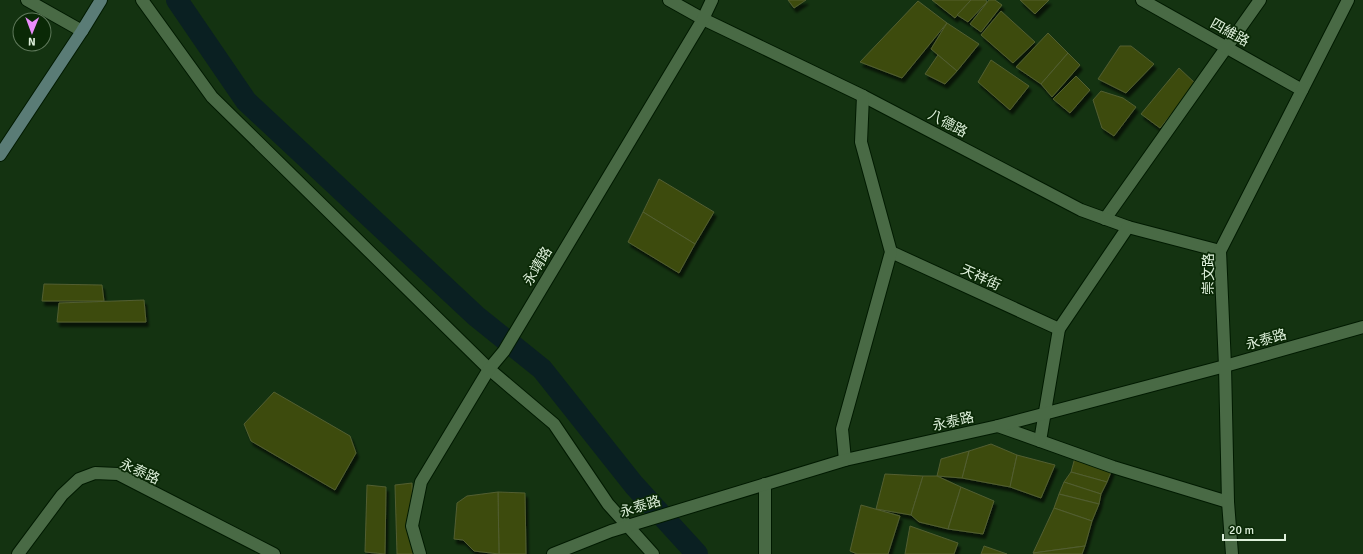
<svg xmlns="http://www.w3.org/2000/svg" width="1363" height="554" viewBox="0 0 1363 554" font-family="Signika,'Noto Sans TC',sans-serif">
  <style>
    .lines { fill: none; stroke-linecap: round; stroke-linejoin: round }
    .canal { stroke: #0a2022; stroke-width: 22 }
    .building { fill: #3e4c0e; stroke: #525e31; filter: url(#shadow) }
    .lane-casing { stroke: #001a00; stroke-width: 14 }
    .street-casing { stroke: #001a00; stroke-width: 14 }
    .secondary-casing { stroke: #001a00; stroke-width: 14 }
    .lane { stroke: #496a45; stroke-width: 12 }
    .street { stroke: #496a45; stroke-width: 12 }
    .secondary { stroke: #5a7c76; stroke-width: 12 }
    .labels { text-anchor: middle; stroke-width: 3.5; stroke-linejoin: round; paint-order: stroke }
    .street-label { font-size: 14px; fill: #def0db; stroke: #0a2906 }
  </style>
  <defs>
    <filter id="shadow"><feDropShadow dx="2.5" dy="4.5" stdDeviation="1" flood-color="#0009"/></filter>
  </defs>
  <rect width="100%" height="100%" fill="#143311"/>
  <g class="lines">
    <!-- canal -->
    <polyline class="canal" points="177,0 246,101 476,316 542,369 634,485 697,554"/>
  </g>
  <!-- building -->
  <g class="building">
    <polygon points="788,0 806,0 794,8"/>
    <polygon points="932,0 971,0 955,18"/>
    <polygon points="971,0 986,0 987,2 968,22 957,15"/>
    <polygon points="989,0 995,0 1002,5 981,32 970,24"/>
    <polygon points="1020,0 1049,0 1035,14"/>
    <polygon points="918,1 947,23 902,78 860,62"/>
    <polygon points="1001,11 1035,42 1013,63 981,35"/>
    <polygon points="947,23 979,44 957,71 931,49"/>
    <polygon points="1048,33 1068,53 1041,84 1016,67"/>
    <polygon points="1120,46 1131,46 1154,64 1126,93 1098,79"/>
    <polygon points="1068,53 1080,65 1052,97 1041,84"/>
    <polygon points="938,55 957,71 945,84 925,74"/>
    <polygon points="991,60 1029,86 1010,110 978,82"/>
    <polygon points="1179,68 1196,84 1160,128 1141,114"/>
    <polygon points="1076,76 1090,90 1070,113 1053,99"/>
    <polygon points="1101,91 1123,98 1136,107 1114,136 1102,128 1093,100"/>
    <polygon points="659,179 714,212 695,244 643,212"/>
    <polygon points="643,212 695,244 679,273 628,242"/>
    <polygon points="44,284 102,285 104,301 42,301"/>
    <polygon points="144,300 146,322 57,322 59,303"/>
    <polygon points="274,392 350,436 356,453 335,490 251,441 244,424"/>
    <polygon points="991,444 1017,455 1010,487 962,478 969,451"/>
    <polygon points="969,451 962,478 937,476 941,459"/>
    <polygon points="1076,454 1113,467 1107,482 1071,472"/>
    <polygon points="1017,455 1055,465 1041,498 1010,487"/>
    <polygon points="1071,472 1107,482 1101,494 1064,482"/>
    <polygon points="885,474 923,476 911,515 876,509"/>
    <polygon points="923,476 937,476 961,487 948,529 919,522 911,515"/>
    <polygon points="1064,482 1101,494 1099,504 1059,494"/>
    <polygon points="412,483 414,554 397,554 395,485"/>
    <polygon points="367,485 386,487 385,554 365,552"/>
    <polygon points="961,487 994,501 983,534 948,529"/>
    <polygon points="498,492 525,493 526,554 499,554"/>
    <polygon points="498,492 499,554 474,551 463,540 454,539 457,503 467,496"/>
    <polygon points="1059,494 1099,504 1092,521 1054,508"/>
    <polygon points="861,505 900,516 888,554 857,554 850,551"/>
    <polygon points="1054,508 1092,521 1085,546 1033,553"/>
    <polygon points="910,526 958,543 954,554 905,554"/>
    <polygon points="984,546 1007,554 981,554"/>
    <polygon points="1085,546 1082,554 1035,554 1033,553"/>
  </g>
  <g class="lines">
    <defs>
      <g id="lane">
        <polyline points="1105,219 1260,0"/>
        <polyline points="998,426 1113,467 1228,502"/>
      </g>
      <g id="street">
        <polyline points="27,0 82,31"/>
        <polyline points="142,0 212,97 489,369 554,424 608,504 653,554"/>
        <polyline points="669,0 703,19 863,96 1081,210 1128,227 1220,251"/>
        <polyline points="1142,0 1302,90"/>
        <polyline points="891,252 1059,329"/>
        <polyline points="1040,441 1059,329 1128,227"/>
        <polyline points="845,460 842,429 891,252 861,142 863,96"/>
        <polyline points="765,484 765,554"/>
        <polyline points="18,554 62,495 79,479 95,473 118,474 274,554"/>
        <polyline points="420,554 412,526 421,482 489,369 504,351 703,19 712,0"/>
        <polyline points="553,554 611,531 845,460 998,426 1225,366 1363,327"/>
        <polyline points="1232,554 1228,502 1225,366 1220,251 1348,0"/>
      </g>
      <polyline id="secondary" points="0,155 82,31 101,0"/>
    </defs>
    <!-- lane casing -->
    <use href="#lane" class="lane-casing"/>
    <!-- street casing -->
    <use href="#street" class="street-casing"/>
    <!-- secondary casing -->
    <use href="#secondary" class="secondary-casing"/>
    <!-- lane -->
    <use href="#lane" class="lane"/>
    <!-- street -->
    <use href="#street" class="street"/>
    <!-- secondary -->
    <use href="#secondary" class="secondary"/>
  </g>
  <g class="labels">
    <!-- street labels -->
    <g class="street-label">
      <text transform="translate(1230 32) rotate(29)" y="5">四維路</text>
      <text transform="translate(948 123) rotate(28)" y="5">八德路</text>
      <text transform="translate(537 266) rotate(-59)" y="5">永靖路</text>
      <text transform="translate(1208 274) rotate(-90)" y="5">崇文路</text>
      <text transform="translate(981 277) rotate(25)" y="5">天祥街</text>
      <text transform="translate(1266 339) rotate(-16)" y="5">永泰路</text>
      <text transform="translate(953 421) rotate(-13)" y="5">永泰路</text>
      <text transform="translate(140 471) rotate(24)" y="5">永泰路</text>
      <text transform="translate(640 506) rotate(-17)" y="5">永泰路</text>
    </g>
  </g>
  <!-- north arrow -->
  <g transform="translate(32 32) rotate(181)"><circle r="19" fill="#0a2906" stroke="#5f795b"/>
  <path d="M0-3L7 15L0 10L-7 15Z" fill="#eb8dfb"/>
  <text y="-6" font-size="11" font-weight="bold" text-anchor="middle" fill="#def0db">N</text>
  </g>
  <!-- scale -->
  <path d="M1223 534v6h62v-6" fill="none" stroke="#def0db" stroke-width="2"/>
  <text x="1229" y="534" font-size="12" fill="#def0db" stroke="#0a2906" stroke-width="3" paint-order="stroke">20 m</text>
</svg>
